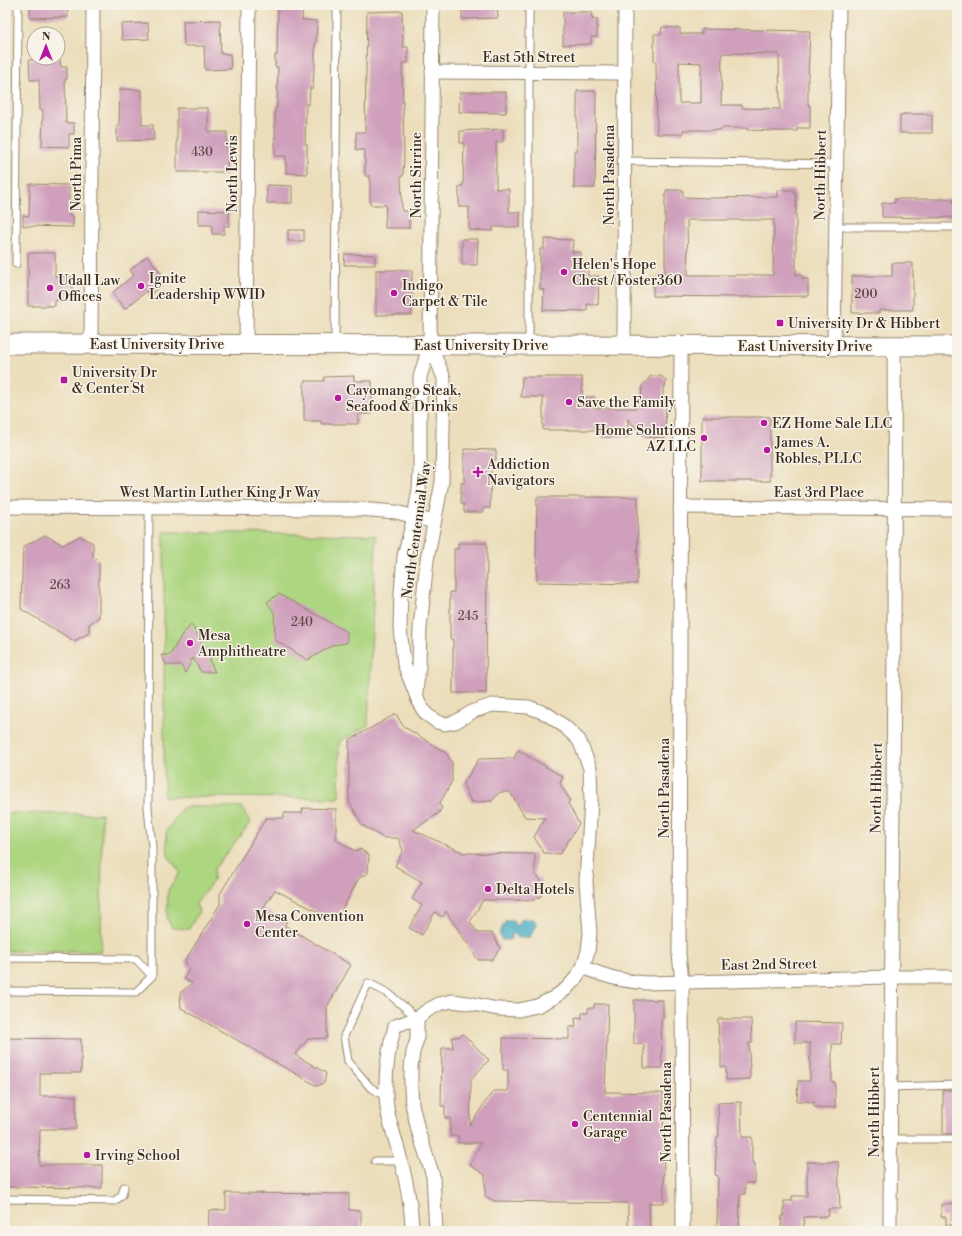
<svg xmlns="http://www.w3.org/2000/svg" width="962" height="1236" viewBox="0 0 962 1236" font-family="'Libre Bodoni',serif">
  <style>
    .green { fill: #add681; stroke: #748050 }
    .water { fill: #42abc2; stroke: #3e6a70 }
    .building { fill: #cf9fbc; fill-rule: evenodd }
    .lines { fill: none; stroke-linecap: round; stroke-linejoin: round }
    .lane-casing { stroke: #94846c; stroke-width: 9 }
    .street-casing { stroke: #94846c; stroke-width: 15 }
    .secondary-casing { stroke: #94846c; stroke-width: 21 }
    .lane { stroke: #fff; stroke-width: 7 }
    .street { stroke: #fff; stroke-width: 13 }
    .secondary { stroke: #fff; stroke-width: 19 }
    .poi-dot { fill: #b5179e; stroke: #f7f3e8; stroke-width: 1.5 }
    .labels { text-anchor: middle; stroke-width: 3; stroke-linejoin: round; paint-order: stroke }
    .number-label { font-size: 12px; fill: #604746 }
    .street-label { font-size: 14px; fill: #3b2a1e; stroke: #f7f3e8 }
    .poi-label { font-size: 14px; fill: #3b2a1e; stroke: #f7f3e8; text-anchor: start }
  </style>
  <rect width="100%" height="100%" fill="#f7f3e8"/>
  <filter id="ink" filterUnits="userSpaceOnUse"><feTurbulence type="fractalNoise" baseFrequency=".025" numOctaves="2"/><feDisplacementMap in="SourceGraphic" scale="8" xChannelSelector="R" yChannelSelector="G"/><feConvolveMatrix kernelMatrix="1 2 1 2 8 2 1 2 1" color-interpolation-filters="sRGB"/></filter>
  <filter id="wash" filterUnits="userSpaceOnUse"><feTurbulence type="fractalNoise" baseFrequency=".012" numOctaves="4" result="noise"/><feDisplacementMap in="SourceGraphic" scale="16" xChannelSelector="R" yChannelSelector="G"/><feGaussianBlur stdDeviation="0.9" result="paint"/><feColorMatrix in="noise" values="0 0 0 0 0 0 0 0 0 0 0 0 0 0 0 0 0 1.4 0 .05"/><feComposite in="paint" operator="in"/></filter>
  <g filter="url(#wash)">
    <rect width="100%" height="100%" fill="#ecdebb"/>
    <!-- green -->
    <g class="green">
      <polygon points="164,532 376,535 368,725 339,742 339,798 164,797"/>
      <polygon points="183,807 242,807 250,823 214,869 213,881 196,904 199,911 189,929 172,928 167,918 168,890 180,872 168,856 166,832"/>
      <polygon points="5,813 102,814 101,951 5,951"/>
    </g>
    <!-- water -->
    <polygon class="water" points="522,919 534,919 537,925 530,937 518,938 516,934 513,934 510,940 502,940 499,933 506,921 513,921 515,925 518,926"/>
    <g id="blocks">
      <!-- building -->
      <g class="building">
        <polygon points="30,5 67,5 68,17 30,18"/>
        <polygon points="278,5 303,5 302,20 317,21 316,43 315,43 315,68 314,68 313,88 310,88 309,104 306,104 305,144 307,144 307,174 286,173 286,156 275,156 275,108 277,108 278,67 275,67 275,55 277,55"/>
        <polygon points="462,5 497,5 498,18 462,19"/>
        <polygon points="402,11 403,47 408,47 408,63 402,63 404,154 403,176 401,176 402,211 409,211 409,228 385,228 386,205 370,205 370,176 365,176 365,150 356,150 356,132 365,132 367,12"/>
        <polygon points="563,12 591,12 592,19 597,19 597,37 591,37 591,44 563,45"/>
        <polygon points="220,20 221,54 230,54 231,69 205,70 204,46 184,46 183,21"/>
        <polygon points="148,23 149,39 122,40 121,24"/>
        <path d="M662 27 680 28V34H702V29L810 31 808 78V105H810V128H797V131H777L747 130V128H721V130H683V134H657L656 62H654V34H661ZM722 53 779 54 780 109 742 108V105H721ZM679 62 701 63V103H679Z"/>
        <polygon points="60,59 61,67 67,67 67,79 65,79 66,123 74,123 74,134 69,134 69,147 42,146 43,110 40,110 39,80 30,80 29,60"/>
        <polygon points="120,89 142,90 142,125 153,125 154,140 117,141 117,125 119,125"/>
        <polygon points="577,91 596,91 595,188 574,188 574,151 577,151"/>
        <polygon points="460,92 506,92 506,113 459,112"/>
        <polygon points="177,108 208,108 208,132 227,132 227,172 177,172"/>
        <polygon points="903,114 927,114 927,115 932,115 932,133 900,133 900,115 903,115"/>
        <polygon points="503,129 503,142 496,142 496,189 509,189 509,212 520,212 520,227 493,227 493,231 469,230 469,207 459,207 459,186 463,186 464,143 460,143 460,131"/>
        <polygon points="30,184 69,185 69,216 73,216 73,227 23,226 23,215 29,216"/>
        <polygon points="267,185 292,186 292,203 267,203"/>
        <path d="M666 190H683V197L710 198 774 197H778V190H794L795 194H796V275H802V279H808V296L738 297 653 296V278H659V274H665V194H666ZM687 220H774L773 275H688Z"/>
        <polygon points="895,199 953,199 953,203 957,203 957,217 928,218 882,217 882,203 895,203"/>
        <polygon points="199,210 229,211 229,226 224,226 224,234 212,234 212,225 199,225"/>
        <rect x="288" y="230" width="16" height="11"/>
        <polygon points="462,239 478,239 477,265 462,265"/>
        <polygon points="544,239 573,240 572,252 581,252 581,266 588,266 588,276 599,276 598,305 587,304 587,311 543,310 544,290 540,289 540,249 544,249"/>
        <polygon points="28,253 55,253 55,276 72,276 72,300 55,300 55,306 28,306"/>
        <polygon points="345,254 375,255 375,265 344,265"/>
        <polygon points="147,256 167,280 150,295 147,291 125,309 112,293 134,275 130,270"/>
        <polygon points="892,263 913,263 913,310 879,310 879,313 852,313 852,276 892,276"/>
        <rect x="376" y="270" width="36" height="45"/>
        <polygon points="354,376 354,381 372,381 372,414 358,414 358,424 321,424 321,421 304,421 304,381 324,381 324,377"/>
        <polygon points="651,376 661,376 666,380 665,387 663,388 663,398 666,401 665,438 644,437 628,419 628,437 601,437 601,432 599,432 599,430 543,430 543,397 521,397 522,377 582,377 582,397 595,397 594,408 636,408 636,401 641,401 642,386"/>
        <rect x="702" y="417" width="68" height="64"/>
        <polygon points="464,449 496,450 496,460 491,460 490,508 483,508 483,512 464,512 464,504 461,504 461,483 464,483"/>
        <polygon points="537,497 638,497 637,584 537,582 537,559 536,559"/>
        <polygon points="45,535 63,545 80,536 93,543 93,556 99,562 99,617 89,624 89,633 74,641 21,609 23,547"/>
        <polygon points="458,543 487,543 486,693 453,693 453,639 450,639 450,592 454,592 454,549 458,549"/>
        <polygon points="279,594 347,632 347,643 333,645 308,660 275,640 274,612 267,602"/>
        <polygon points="191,624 211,657 210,662 215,672 201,672 193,658 185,673 181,665 167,665 161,655 170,655 184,631 186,631"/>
        <polygon points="396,714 403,726 446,753 452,763 452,781 439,805 442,807 439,813 413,830 464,853 535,854 535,875 541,880 541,896 534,900 483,900 470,922 478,933 492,933 500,948 492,960 478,960 446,911 443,917 435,912 422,935 409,928 422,905 412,899 422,882 395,866 403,850 398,838 384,838 362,825 349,801 349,740"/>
        <polygon points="518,750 563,777 560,784 570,800 568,803 579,824 560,854 544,853 534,837 545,818 525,817 510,792 500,792 492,801 471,802 463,784 479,759 514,758"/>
        <polygon points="303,808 336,809 336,840 355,851 360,849 369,855 368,873 359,878 336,921 275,890 263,908 287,922 284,925 351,965 327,1007 327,1038 308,1039 295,1055 326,1073 324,1083 317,1086 181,1008 180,993 192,983 184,979 189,969 185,961 220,904 220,894 266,818 284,818 284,813 302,813"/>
        <polygon points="634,1000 663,1000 663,1019 661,1019 662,1068 644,1068 644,1044 634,1044"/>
        <polygon points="594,1004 608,1004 605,1092 663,1093 664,1203 649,1203 650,1231 628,1231 628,1203 494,1201 485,1196 485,1175 470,1165 481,1143 458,1143 459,1136 450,1136 450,1118 445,1118 445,1106 441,1106 442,1048 453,1048 452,1037 459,1037 463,1034 489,1060 471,1079 470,1125 493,1091 508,1091 508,1070 503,1070 503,1038 569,1039 569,1027 576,1027 575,1017 582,1018 582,1013 588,1013 588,1008 594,1008"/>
        <polygon points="718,1019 751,1019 752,1043 749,1043 750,1079 726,1080 726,1067 721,1067 721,1043 719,1043"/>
        <polygon points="795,1022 842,1023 841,1044 832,1044 832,1082 835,1082 835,1108 814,1107 814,1102 797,1101 798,1081 810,1081 810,1043 795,1043"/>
        <polygon points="5,1038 81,1039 81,1073 40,1073 40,1096 76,1096 76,1129 40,1129 39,1165 102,1165 102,1188 5,1187"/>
        <rect x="943" y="1090" width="14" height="44"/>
        <polygon points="741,1102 742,1137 752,1137 752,1163 755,1163 755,1183 745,1183 745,1194 740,1194 739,1231 717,1231 718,1176 715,1175 717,1137 719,1137 718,1103"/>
        <polygon points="807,1162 838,1162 840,1209 828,1209 829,1216 804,1217 804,1231 781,1231 782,1216 784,1216 784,1201 792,1201 792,1196 807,1196"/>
        <polygon points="226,1193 349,1194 349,1210 361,1211 361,1229 353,1229 353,1231 208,1231 209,1210 226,1210"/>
        <polygon points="941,1204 957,1204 957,1225 946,1225 946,1217 941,1217"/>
      </g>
    </g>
  </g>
  <g filter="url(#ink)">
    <use href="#blocks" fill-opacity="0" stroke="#94846c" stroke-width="1"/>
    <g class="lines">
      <defs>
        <g id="lane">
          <polyline points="529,5 529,345"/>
          <polyline points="625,161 837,164"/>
          <polyline points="836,227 957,227"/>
          <polyline points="16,264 18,5"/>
          <polyline points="335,344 337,5"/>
          <polyline points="5,958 136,959 152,976"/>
          <polyline points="5,991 136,992 152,976 152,847 148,808 149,508"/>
          <polyline points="890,1087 957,1085"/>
          <polyline points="386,1097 370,1087 348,1061 344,1036 368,983 388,993 417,1018"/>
          <polyline points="890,1139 957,1139"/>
          <polyline points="375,1161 401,1161"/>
          <polyline points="5,1199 115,1201 122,1195 124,1187"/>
        </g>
        <g id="street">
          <polyline points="432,72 625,73"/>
          <polyline points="91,344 93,5"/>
          <polyline points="246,344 249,5"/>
          <polyline points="624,346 625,5"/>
          <polyline points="681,346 679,954 682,982 683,1231"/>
          <polyline points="834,346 839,5"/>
          <polyline points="5,507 358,509 396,512 434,522"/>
          <polyline points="680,507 957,509"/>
          <polyline points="416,692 419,666 420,628 427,560 442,482 444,378 430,344"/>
          <path d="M583 967C606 977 622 981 647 983L891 977H957"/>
          <polyline points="417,1018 417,1040 413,1052 411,1068 411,1088 412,1104 418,1130 433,1176 436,1231"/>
          <path d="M412 1231C412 1205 404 1171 397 1146 394 1134 389 1121 387 1108 384 1080 387 1053 395 1026L417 1018 428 1010 439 1004 452 1001 468 1003 498 1009 519 1010 537 1006 553 998 566 989 575 979 583 967 588 951 590 933 586 882 591 801 590 768 579 740 564 726 547 714 529 707 492 705 474 711 455 722 445 724 437 722 426 714 420 705 404 664 400 628 401 592 404 556 414 517 419 489 420 473V377L430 344 433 5"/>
          <path d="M890 1231C891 936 896 641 894 346"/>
        </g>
        <polyline id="secondary" points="5,344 957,346"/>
      </defs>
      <!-- lane casing -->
      <use href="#lane" class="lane-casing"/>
      <!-- street casing -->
      <use href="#street" class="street-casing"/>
      <!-- secondary casing -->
      <use href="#secondary" class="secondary-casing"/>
      <!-- lane -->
      <use href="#lane" class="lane"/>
      <!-- street -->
      <use href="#street" class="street"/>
      <!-- secondary -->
      <use href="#secondary" class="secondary"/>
    </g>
  </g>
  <!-- markers -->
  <g class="poi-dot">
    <circle cx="564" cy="272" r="4"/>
    <circle cx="141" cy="286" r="4"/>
    <circle cx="50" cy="288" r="4"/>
    <circle cx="394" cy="293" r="4"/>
    <rect x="776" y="319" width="8" height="8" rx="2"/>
    <rect x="60" y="376" width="8" height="8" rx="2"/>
    <circle cx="338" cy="398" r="4"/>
    <circle cx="569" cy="402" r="4"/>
    <circle cx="764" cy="423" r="4"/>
    <circle cx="704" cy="438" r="4"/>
    <circle cx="767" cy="450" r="4"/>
    <path d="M476 466h4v4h4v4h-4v4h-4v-4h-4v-4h4z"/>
    <circle cx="190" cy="643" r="4"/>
    <circle cx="488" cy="889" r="4"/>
    <circle cx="247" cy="924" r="4"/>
    <circle cx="575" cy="1124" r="4"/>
    <circle cx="87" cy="1155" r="4"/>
  </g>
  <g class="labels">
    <!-- number labels -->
    <g class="number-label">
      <text x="202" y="156">430</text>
      <text x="866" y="298">200</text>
      <text x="60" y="589">263</text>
      <text x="468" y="620">245</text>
      <text x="302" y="626">240</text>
    </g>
    <!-- street labels -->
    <g class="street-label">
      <text x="529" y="62">East 5th Street</text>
      <text transform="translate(76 174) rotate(-90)" y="5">North Pima</text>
      <text transform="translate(232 174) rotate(-90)" y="5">North Lewis</text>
      <text transform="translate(416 175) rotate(-90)" y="5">North Sirrine</text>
      <text transform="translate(609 175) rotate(-90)" y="5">North Pasadena</text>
      <text transform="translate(820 175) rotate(-89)" y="5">North Hibbert</text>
      <text x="157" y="349">East University Drive</text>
      <text x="481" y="350">East University Drive</text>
      <text x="805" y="351">East University Drive</text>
      <text x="220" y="497">West Martin Luther King Jr Way</text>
      <text x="819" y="497">East 3rd Place</text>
      <text transform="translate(416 530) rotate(-82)" y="5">North Centennial Way</text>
      <text transform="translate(664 788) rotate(-90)" y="5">North Pasadena</text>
      <text transform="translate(876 788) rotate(-89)" y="5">North Hibbert</text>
      <text transform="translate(769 964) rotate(-1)" y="5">East 2nd Street</text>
      <text transform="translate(666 1112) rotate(-90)" y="5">North Pasadena</text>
      <text transform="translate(874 1112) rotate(-90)" y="5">North Hibbert</text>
    </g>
    <!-- poi labels -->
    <g class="poi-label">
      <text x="572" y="269">Helen's Hope<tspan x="572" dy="16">Chest / Foster360</tspan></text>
      <text x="149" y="283">Ignite<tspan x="149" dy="16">Leadership WWID</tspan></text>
      <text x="58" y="285">Udall Law<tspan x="58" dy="16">Offices</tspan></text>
      <text x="402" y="290">Indigo<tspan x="402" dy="16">Carpet &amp; Tile</tspan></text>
      <text x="788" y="328">University Dr &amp; Hibbert</text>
      <text x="72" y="377">University Dr<tspan x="72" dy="16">&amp; Center St</tspan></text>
      <text x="346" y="395">Cayomango Steak,<tspan x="346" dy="16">Seafood &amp; Drinks</tspan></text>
      <text x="577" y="407">Save the Family</text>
      <text x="772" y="428">EZ Home Sale LLC</text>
      <text x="696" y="435" text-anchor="end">Home Solutions<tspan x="696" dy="16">AZ LLC</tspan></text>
      <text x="775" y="447">James A.<tspan x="775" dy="16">Robles, PLLC</tspan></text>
      <text x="487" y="469">Addiction<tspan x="487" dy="16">Navigators</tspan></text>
      <text x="198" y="640">Mesa<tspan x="198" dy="16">Amphitheatre</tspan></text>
      <text x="496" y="894">Delta Hotels</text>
      <text x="255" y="921">Mesa Convention<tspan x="255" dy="16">Center</tspan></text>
      <text x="583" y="1121">Centennial<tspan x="583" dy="16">Garage</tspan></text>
      <text x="95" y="1160">Irving School</text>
    </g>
  </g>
  <!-- margin -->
  <rect width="962" height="1236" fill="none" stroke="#f7f3e8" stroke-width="20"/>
  <!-- north arrow -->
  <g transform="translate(46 46)"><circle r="19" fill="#f7f3e8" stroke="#aca397"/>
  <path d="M0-3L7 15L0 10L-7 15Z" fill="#b5179e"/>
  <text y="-6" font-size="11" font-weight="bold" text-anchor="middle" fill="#3b2a1e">N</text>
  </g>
</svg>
